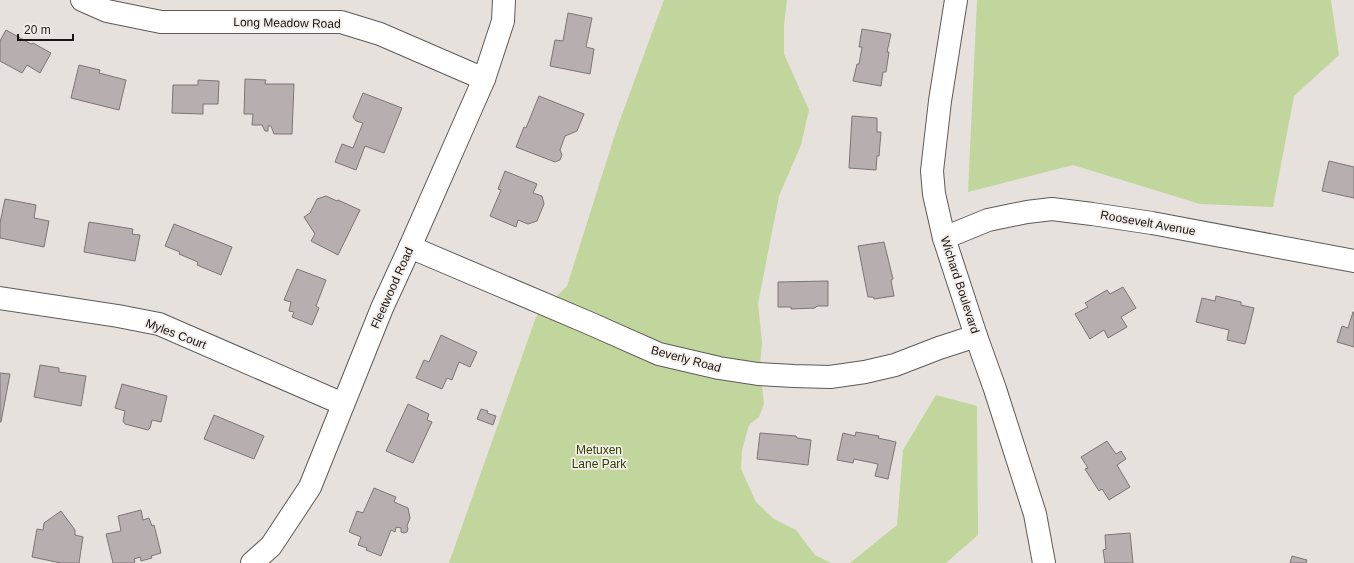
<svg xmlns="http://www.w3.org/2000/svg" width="1354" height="563" viewBox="0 0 1354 563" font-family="Arial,sans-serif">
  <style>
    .green { fill: #c0d69c }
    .building { fill: #b7afaf; stroke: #7c7574 }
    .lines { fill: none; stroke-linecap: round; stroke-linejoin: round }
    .street-casing { stroke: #5f5a57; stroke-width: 24 }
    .street { stroke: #fff; stroke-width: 22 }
    .labels { text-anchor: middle; stroke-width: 3.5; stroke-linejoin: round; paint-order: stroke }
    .street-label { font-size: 12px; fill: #191615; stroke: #f4eeea }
    .park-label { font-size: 12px; fill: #2e4001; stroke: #f4eeea }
  </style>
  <rect width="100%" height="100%" fill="#e7e1dd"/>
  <!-- green -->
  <g class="green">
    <polygon points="664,0 787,0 784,25 784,54 809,110 801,145 779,196 758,304 762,342 760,366 764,404 759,417 749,425 742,450 741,469 756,502 774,519 796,530 815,555 831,563 449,563 536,317 567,286 617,128"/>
    <polygon points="977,0 1331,0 1339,55 1294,96 1273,207 1200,204 1073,165 968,192"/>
    <polygon points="936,395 977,406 978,535 946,563 850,563 897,525 903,450"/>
  </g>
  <!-- building -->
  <g class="building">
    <polygon points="568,13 592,18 586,47 594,49 590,74 550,66 555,40 563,41"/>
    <polygon points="862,29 891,34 887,52 889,52 886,72 883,72 881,86 853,81 857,64 859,64 862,47 859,47"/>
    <polygon points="6,30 31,44 33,43 51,53 40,73 27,65 22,73 0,61 0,41"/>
    <polygon points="79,65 100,70 99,73 126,80 119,110 71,98"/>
    <polygon points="245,79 266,80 265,84 294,84 292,134 274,134 271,126 268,126 268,131 265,131 262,125 252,125 253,114 244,114"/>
    <polygon points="198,80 219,81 218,104 203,104 203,114 172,113 173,85 198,85"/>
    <polygon points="363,93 402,108 384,153 365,146 356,170 335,162 342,144 353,148 363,123 356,121 353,117"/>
    <polygon points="539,96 584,114 577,131 565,136 560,150 562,155 560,160 555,162 516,147 524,127 526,128"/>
    <polygon points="852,116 877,118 877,132 881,132 879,156 877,156 876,170 849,168"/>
    <polygon points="1329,161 1354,167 1354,198 1322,191"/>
    <polygon points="505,171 537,184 533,193 542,196 544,204 537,221 528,224 518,220 516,227 490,216 501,190 498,189"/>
    <polygon points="326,196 337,201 338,200 360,210 338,255 311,241 315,234 304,217 310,213 317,199"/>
    <polygon points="5,199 36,205 34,218 49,221 44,247 0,238 0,223"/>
    <polygon points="89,222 133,229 132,234 140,235 135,261 84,252"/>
    <polygon points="174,224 232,247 221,275 197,265 198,262 179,254 180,252 165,246"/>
    <polygon points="884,242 893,279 891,280 894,296 874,299 873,297 868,297 858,246"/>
    <polygon points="297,269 326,280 316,306 319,308 312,325 292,317 294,312 289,311 291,302 284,300"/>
    <polygon points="828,281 828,306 817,306 815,308 791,309 791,307 778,307 778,282"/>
    <polygon points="1123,287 1136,308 1121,317 1127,327 1108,338 1104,330 1090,339 1075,314 1088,307 1085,303 1107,290 1110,294"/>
    <polygon points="1216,296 1241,302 1241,305 1254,308 1245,344 1227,340 1229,330 1196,322 1202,298 1215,301"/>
    <polygon points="1353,312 1354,312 1354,347 1337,342 1342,326 1348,328"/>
    <polygon points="441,335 477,352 470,367 459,362 452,380 447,378 442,389 416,378 424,360 429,362"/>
    <polygon points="40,365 59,368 59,372 86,376 81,406 34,397"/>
    <polygon points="0,373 10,374 1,422 0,422"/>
    <polygon points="122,384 167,396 161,422 152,420 150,428 148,430 125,424 123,421 125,411 115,408"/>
    <polygon points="408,404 429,414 427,420 432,422 413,463 386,451"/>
    <polygon points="481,409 488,411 487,413 496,416 493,425 477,419"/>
    <polygon points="214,415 264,436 254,459 204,439"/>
    <polygon points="856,432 879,436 878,438 896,442 888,479 875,476 878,464 854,459 853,463 837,460 843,433 855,436"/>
    <polygon points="760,433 796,436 797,438 811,440 808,465 757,459"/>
    <polygon points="1107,441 1116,454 1121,451 1126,459 1117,465 1130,487 1109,500 1102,489 1099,491 1085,469 1088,468 1081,457"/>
    <polygon points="374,488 396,497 394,502 408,508 410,518 407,526 408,529 407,532 404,533 401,532 401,528 396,527 395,532 391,530 381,556 366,550 367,548 358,545 361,537 349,532 357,511 363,513"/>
    <polygon points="141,510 143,520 149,518 152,526 154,525 161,553 151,556 152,558 141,561 140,557 134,559 135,562 133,563 113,563 106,534 121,531 118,516"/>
    <polygon points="61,511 75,530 75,535 83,537 79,563 61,563 32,557 37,529 43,530 44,523"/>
    <polygon points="1130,533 1133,563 1105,563 1103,550 1106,549 1105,535"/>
    <polygon points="1292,556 1307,560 1306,563 1290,563"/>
  </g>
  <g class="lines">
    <defs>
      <g id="street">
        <polyline points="82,0 107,11 161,22 341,22 380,34 484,79"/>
        <polyline points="956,0 940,101 932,171 934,194 944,238 976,336 995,389 1035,514 1044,563"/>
        <polyline points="944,238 988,220 1027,212 1052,209 1092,214 1152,223 1354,261"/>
        <polyline points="410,247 589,323 659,354 719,368 758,374 794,376 830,377 865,372 895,365 939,348 976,336"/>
        <polyline points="0,298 118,316 159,324 343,404"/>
        <polyline points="252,563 271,546 310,487 382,308 410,247 484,79 503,21 504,0"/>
      </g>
    </defs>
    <!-- street casing -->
    <use href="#street" class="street-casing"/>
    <!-- street -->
    <use href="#street" class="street"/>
  </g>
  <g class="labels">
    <!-- street labels -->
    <g class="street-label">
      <text transform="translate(287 23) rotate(1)" y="4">Long Meadow Road</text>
      <text transform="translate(1148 223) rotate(10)" y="4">Roosevelt Avenue</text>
      <text transform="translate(960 285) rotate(72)" y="4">Wichard Boulevard</text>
      <text transform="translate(392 288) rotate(-66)" y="4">Fleetwood Road</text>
      <text transform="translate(176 334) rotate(21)" y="4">Myles Court</text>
      <text transform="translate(686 359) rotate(15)" y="4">Beverly Road</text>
    </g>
    <!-- park labels -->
    <g class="park-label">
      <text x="599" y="454">Metuxen<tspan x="599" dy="14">Lane Park</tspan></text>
    </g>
  </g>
  <!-- scale -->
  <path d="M18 34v6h55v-6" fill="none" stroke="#191615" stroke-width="2"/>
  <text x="24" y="34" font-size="12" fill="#191615" stroke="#f4eeea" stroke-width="3" paint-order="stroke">20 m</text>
</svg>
